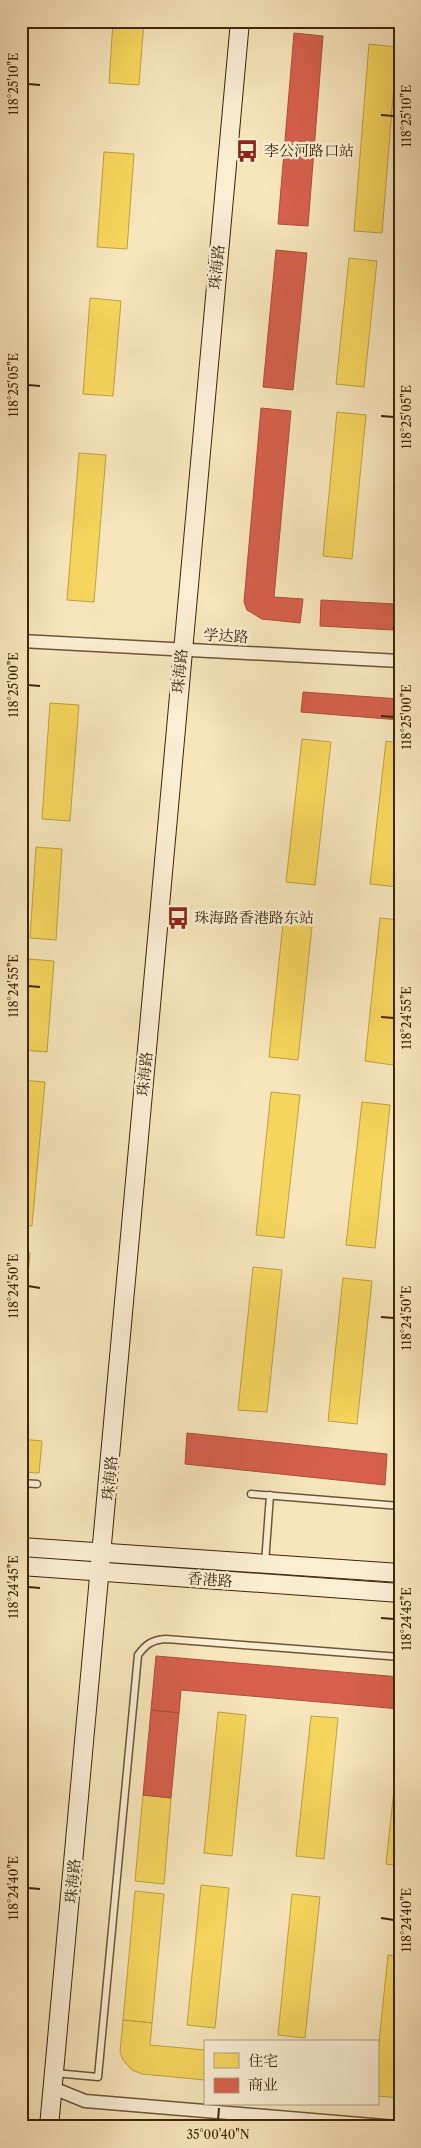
<svg xmlns="http://www.w3.org/2000/svg" width="421" height="2148" viewBox="0 0 421 2148" font-family="'Libre Caslon Text','Noto Serif SC',serif">
  <style>
    .homes { fill: #f6d55c; stroke: #bfa042 }
    .shops { fill: #d6604d; stroke: #a94f38 }
    .lines { fill: none; stroke-linecap: round; stroke-linejoin: round }
    .service-casing { stroke: #6d5634; stroke-width: 9 }
    .minor-casing { stroke: #6d5634; stroke-width: 15 }
    .secondary-casing { stroke: #3f2607; stroke-width: 20 }
    .service { stroke: #faeed3; stroke-width: 6 }
    .minor { stroke: #faeed3; stroke-width: 12 }
    .secondary { stroke: #faeed3; stroke-width: 18 }
    .ticks { fill: none; stroke: #3f2607; stroke-width: 2 }
    .labels { text-anchor: middle; stroke-width: 5; stroke-linejoin: round; paint-order: stroke }
    .poi-label { font-size: 15px; fill: #3f2607; stroke: #faeed3; text-anchor: start }
    .street-label { font-size: 15px; fill: #3f2607; stroke: #faeed3 }
    .neatline { fill: none; stroke: #3f2607; stroke-width: 2 }
    .ticks-label { font-size: 12px; text-anchor: middle; fill: #3f2607 }
  </style>
  <rect width="100%" height="100%" fill="#f7e5bb"/>
  <filter id="stains"><feTurbulence type="fractalNoise" baseFrequency=".004" numOctaves="4"/><feColorMatrix values="0 0 0 0 .2 0 0 0 0 .09 0 0 0 0 .02 0 0 0 .5 -.17"/></filter>
  <radialGradient id="worn" r=".72"><stop offset=".6" stop-color="#630" stop-opacity="0"/><stop offset="1" stop-color="#630" stop-opacity=".3"/></radialGradient>
  <!-- homes -->
  <g class="homes">
    <polygon points="113,21 144,21 139,85 109,83"/>
    <polygon points="369,44 397,47 382,233 354,231"/>
    <polygon points="104,152 134,154 127,249 97,247"/>
    <polygon points="349,258 377,261 364,387 336,384"/>
    <polygon points="90,298 121,301 113,396 83,394"/>
    <polygon points="337,412 366,415 352,559 323,556"/>
    <polygon points="79,453 106,455 94,602 67,600"/>
    <polygon points="50,703 79,705 70,821 42,819"/>
    <polygon points="302,739 331,742 315,885 286,882"/>
    <polygon points="386,741 400,743 399,887 370,884"/>
    <polygon points="36,847 62,849 56,940 30,938"/>
    <polygon points="284,914 313,917 298,1060 269,1057"/>
    <polygon points="380,918 400,920 400,1004 393,1065 365,1061"/>
    <polygon points="29,959 54,961 47,1052 21,1050"/>
    <polygon points="21,1080 45,1082 32,1226 21,1225"/>
    <polygon points="271,1092 300,1095 284,1238 256,1235"/>
    <polygon points="362,1102 390,1105 375,1248 346,1245"/>
    <polygon points="21,1252 30,1253 21,1351"/>
    <polygon points="253,1267 282,1270 267,1412 238,1410"/>
    <polygon points="343,1278 372,1281 357,1424 328,1421"/>
    <polygon points="21,1439 42,1441 39,1473 21,1472"/>
    <polygon points="218,1712 246,1715 232,1856 204,1853"/>
    <polygon points="311,1716 338,1718 324,1859 296,1856"/>
    <polygon points="400,1734 400,1866 386,1864"/>
    <polygon points="143,1795 171,1798 164,1884 135,1881"/>
    <polygon points="201,1885 229,1888 215,2028 187,2025"/>
    <polygon points="135,1891 164,1894 152,2023 123,2020"/>
    <polygon points="292,1894 320,1897 305,2038 278,2035"/>
    <polygon points="388,1955 400,1956 400,2098 377,2096 377,2062"/>
    <polygon points="123,2020 152,2023 150,2045 205,2050 205,2080 142,2074 132,2070 123,2060 120,2052"/>
  </g>
  <!-- shops -->
  <g class="shops">
    <polygon points="294,33 323,36 308,226 278,224"/>
    <polygon points="276,250 307,253 293,390 263,387"/>
    <polygon points="261,408 291,411 274,597 303,599 300,623 262,619 247,610 244,602"/>
    <polygon points="321,600 395,604 393,630 320,626"/>
    <polygon points="303,692 400,699 400,720 301,712"/>
    <polygon points="187,1433 387,1454 385,1485 185,1464"/>
    <polygon points="156,1656 400,1677 400,1709 181,1690 179,1713 151,1710"/>
    <polygon points="151,1710 179,1713 171,1798 143,1795"/>
  </g>
  <g class="lines">
    <defs>
      <g id="service">
        <polyline points="21,1483 37,1484"/>
        <polyline points="251,1494 400,1506"/>
        <polyline points="265,1563 270,1495"/>
        <path d="M55 2073 98 2077 138 1655C146 1644 152 1640 166 1639L400 1657"/>
      </g>
      <g id="minor">
        <polyline points="21,641 400,661"/>
        <polyline points="53,2088 85,2101 396,2127"/>
      </g>
      <g id="secondary">
        <polyline points="21,1547 400,1573"/>
        <polyline points="21,1566 400,1593"/>
        <path d="M49 2127C115 1425 175 723 240 21"/>
      </g>
    </defs>
    <!-- service casing -->
    <use href="#service" class="service-casing"/>
    <!-- minor casing -->
    <use href="#minor" class="minor-casing"/>
    <!-- secondary casing -->
    <use href="#secondary" class="secondary-casing"/>
    <!-- service -->
    <use href="#service" class="service"/>
    <!-- minor -->
    <use href="#minor" class="minor"/>
    <!-- secondary -->
    <use href="#secondary" class="secondary"/>
  </g>
  <!-- ticks -->
  <path class="ticks" d="M28 84 40 85M381 115 394 116M28 385 40 386M381 416 394 417M28 685 40 686M381 716 394 717M28 986 40 987M381 1017 394 1018M28 1286 40 1288M381 1317 394 1318M28 1587 40 1588M381 1618 394 1619M28 1888 40 1889M381 1918 394 1920M218 2120 219 2108"/>
  <!-- icons -->
  <defs>
    <symbol id="bus-bare" viewBox="-9 -9 18 18"><path d="M-5-6H5V4H4V6H2V4H-2V6H-4V4H-5ZM-3.5-4V0h7V-4ZM-3.5 1.2v1.5H-2V1.2ZM2 1.2v1.5H3.5V1.2Z" fill="#8f2418" stroke="#faeed3" stroke-width="2.5" paint-order="stroke"/></symbol>
  </defs>
  <g fill-rule="evenodd">
    <use href="#bus-bare" x="231" y="135" width="32" height="32"/>
    <use href="#bus-bare" x="162" y="902" width="32" height="32"/>
  </g>
  <g class="labels">
    <!-- poi labels -->
    <g class="poi-label">
      <text x="264" y="156">李公河路口站</text>
      <text x="194" y="923">珠海路香港路东站</text>
    </g>
    <!-- street labels -->
    <g class="street-label">
      <text transform="translate(217 267) rotate(-85)" y="5">珠海路</text>
      <text transform="translate(226 636) rotate(3)" y="5">学达路</text>
      <text transform="translate(180 671) rotate(-85)" y="5">珠海路</text>
      <text transform="translate(145 1074) rotate(-85)" y="5">珠海路</text>
      <text transform="translate(110 1478) rotate(-85)" y="5">珠海路</text>
      <text transform="translate(210 1580) rotate(4)" y="5">香港路</text>
      <text transform="translate(73 1881) rotate(-85)" y="5">珠海路</text>
    </g>
  </g>
  <!-- margin -->
  <rect width="421" height="2148" fill="none" stroke="#f7e5bb" stroke-width="55"/>
  <!-- legend -->
  <rect x="204" y="2040" width="175" height="65" fill="#faeed3" stroke="#af9e81"/>
  <rect x="214" y="2053" width="25" height="15" fill="#f6d55c" stroke="#af9e81"/>
  <text x="248" y="2066" font-size="15" fill="#3f2607">住宅</text>
  <rect x="214" y="2078" width="25" height="15" fill="#d6604d" stroke="#af9e81"/>
  <text x="248" y="2090" font-size="15" fill="#3f2607">商业</text>
  <rect x="28" y="28" width="366" height="2092" class="neatline"/>
  <g class="ticks-label">
    <text transform="translate(14 84) rotate(-90)" y="4">118°25'10"E</text>
    <text transform="translate(407 116) rotate(-90)" y="4">118°25'10"E</text>
    <text transform="translate(14 385) rotate(-90)" y="4">118°25'05"E</text>
    <text transform="translate(407 417) rotate(-90)" y="4">118°25'05"E</text>
    <text transform="translate(14 685) rotate(-90)" y="4">118°25'00"E</text>
    <text transform="translate(407 717) rotate(-90)" y="4">118°25'00"E</text>
    <text transform="translate(14 986) rotate(-90)" y="4">118°24'55"E</text>
    <text transform="translate(407 1018) rotate(-90)" y="4">118°24'55"E</text>
    <text transform="translate(14 1286) rotate(-90)" y="4">118°24'50"E</text>
    <text transform="translate(407 1318) rotate(-90)" y="4">118°24'50"E</text>
    <text transform="translate(14 1587) rotate(-90)" y="4">118°24'45"E</text>
    <text transform="translate(407 1619) rotate(-90)" y="4">118°24'45"E</text>
    <text transform="translate(14 1888) rotate(-90)" y="4">118°24'40"E</text>
    <text transform="translate(407 1920) rotate(-90)" y="4">118°24'40"E</text>
    <text x="218" y="2139">35°00'40"N</text>
  </g>
  <rect width="100%" height="100%" filter="url(#stains)"/>
  <rect width="100%" height="100%" fill="url(#worn)"/>
</svg>
